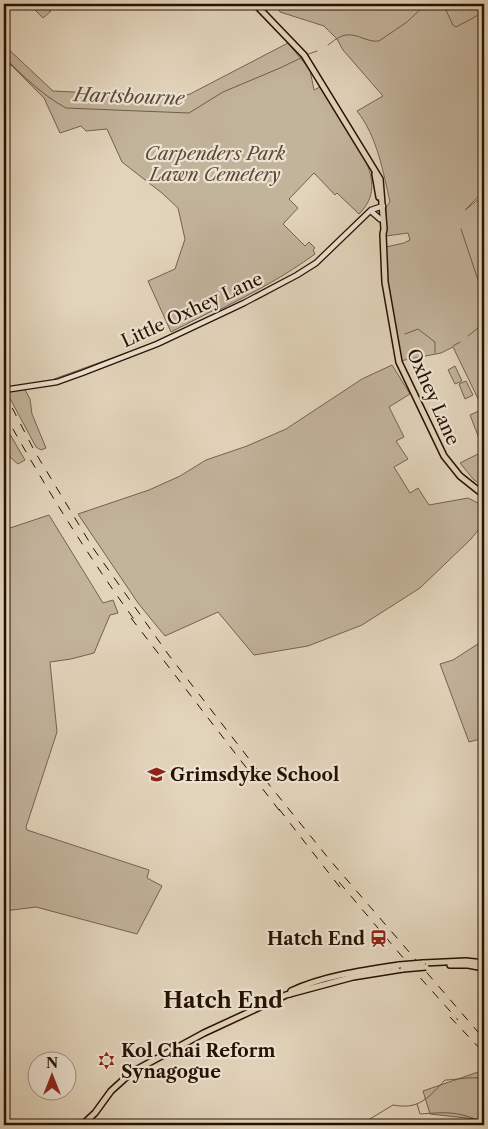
<svg xmlns="http://www.w3.org/2000/svg" width="488" height="1129" viewBox="0 0 488 1129" font-family="'Libre Caslon Text',serif">
  <style>
    .green { fill: #c2b39b; stroke: #74624e }
    .lines { fill: none; stroke-linecap: round; stroke-linejoin: round }
    .stream { stroke: #705d4a; stroke-width: 1 }
    .secondary-casing { stroke: #261000; stroke-width: 7 }
    .primary-casing { stroke: #261000; stroke-width: 8 }
    .secondary { stroke: #ece3d3; stroke-width: 4.5 }
    .primary { stroke: #e2d4bb; stroke-width: 5 }
    .rail { stroke: #261000; stroke-width: 1; stroke-dasharray: 9 9; stroke-linecap: butt }
    .primary-bridge-casing { stroke: #261000; stroke-width: 8; stroke-linecap: butt }
    .primary-bridge { stroke: #e2d4bb; stroke-width: 5 }
    .labels { text-anchor: middle; stroke-width: 4.5; stroke-linejoin: round; paint-order: stroke }
    .park-label { font-size: 18px; font-style: italic; fill: #5d4936; stroke: #ece3d3 }
    .street-label { font-size: 18px; fill: #261000; stroke: #ece3d3 }
    .poi-label { font-size: 18px; font-weight: bold; fill: #261000; stroke: #ece3d3; text-anchor: start }
    .water-label { font-size: 19px; font-style: italic; fill: #5e4a37; stroke: #ece3d3 }
    .district-label { font-size: 22px; font-weight: bold; fill: #261000; stroke: #ece3d3 }
  </style>
  <rect width="100%" height="100%" fill="#e2d4bb"/>
  <filter id="stains"><feTurbulence type="fractalNoise" baseFrequency=".004" numOctaves="4"/><feColorMatrix values="0 0 0 0 .2 0 0 0 0 .09 0 0 0 0 .02 0 0 0 .5 -.17"/></filter>
  <radialGradient id="worn" r=".72"><stop offset=".6" stop-color="#630" stop-opacity="0"/><stop offset="1" stop-color="#630" stop-opacity=".3"/></radialGradient>
  <!-- green -->
  <g class="green">
    <polygon points="29,4 48,4 51,11 43,18"/>
    <path d="M276 4H484V191L465 210 484 195V486L474 480 460 463 484 451 470 415 483 409 453 347 441 353 400 361 387 291 386 247 404 243 410 240 408 233 386 236V207L390 202C383 171 377 136 357 111L383 96 343 50 337 39 324 26 280 12Z"/>
    <path d="M288 43 310 70 314 90 320 87 365 159C374 180 376 197 359 214L337 193 335 195 314 173 289 199 298 208 283 224 305 246 309 242 315 248 313 250 315 254C285 276 253 293 219 310L218 308 171 332 148 281 175 269 185 239 178 208 162 193 122 162 107 129 86 131 81 126 60 133 44 98 4 58V45L53 91 179 97 190 94Z"/>
    <polygon points="126,353 126,355 56,380 54,379"/>
    <polygon points="392,365 410,394 389,407 404,437 396,441 408,459 394,467 410,493 418,488 429,505 468,498 484,506 484,523 471,539 420,588 362,625 308,646 254,655 218,612 165,636 138,603 78,514 149,490 180,476 206,460 247,446 286,429 362,379"/>
    <polygon points="455,366 462,381 455,384 448,370"/>
    <polygon points="466,381 473,395 465,399 459,384"/>
    <polygon points="24,388 30,399 32,414 46,448 41,450 36,447 6,391"/>
    <path d="M4 424 25 460 18 464C2 452 4 443 4 424Z"/>
    <polygon points="49,515 103,603 113,600 118,613 110,615 94,653 71,659 50,662 57,732 26,827 27,830 149,870 147,878 162,886 137,934 36,907 4,911 4,530"/>
    <polygon points="484,640 484,738 469,742 440,664 453,660"/>
    <polygon points="484,1070 484,1120 430,1114 423,1091"/>
  </g>
  <g class="lines">
    <!-- stream -->
    <g class="stream">
      <polyline points="443,4 453,25 456,27 484,12"/>
      <path d="M328 45C332 42 337 38 342 36 356 31 366 43 379 41L407 22 426 4"/>
      <polyline points="306,55 317,51"/>
      <path d="M4 57C23 76 42 95 66 108L189 113 223 92 280 68 303 57"/>
      <polyline points="461,229 478,280"/>
      <polyline points="405,334 418,329 435,342 435,353"/>
      <polyline points="468,336 484,323"/>
      <polyline points="453,346 460,342"/>
      <path d="M417 1104 420 1114C447 1112 459 1111 484 1123"/>
      <path d="M360 1125 393 1105C419 1110 428 1098 445 1080 454 1080 468 1077 476 1078L484 1076"/>
    </g>
    <defs>
      <g id="secondary">
        <polyline points="372,212 380,219"/>
        <polyline points="4,390 57,382 82,373 157,344 244,303 297,275 316,263 371,210 383,206"/>
      </g>
      <g id="primary">
        <polyline points="255,4 304,55 380,179 384,229 383,234 385,282 399,362 444,456 460,476 484,495"/>
        <polyline points="375,174 379,197"/>
        <polyline points="423,963 466,961 484,963"/>
        <polyline points="450,965 468,965 484,968"/>
        <path d="M290 994 291 991C322 976 365 970 399 965"/>
        <polyline points="82,1125 95,1113 111,1091 132,1072 204,1033 286,995 353,977 403,969"/>
      </g>
    </defs>
    <!-- secondary casing -->
    <use href="#secondary" class="secondary-casing"/>
    <!-- primary casing -->
    <use href="#primary" class="primary-casing"/>
    <!-- secondary -->
    <use href="#secondary" class="secondary"/>
    <!-- primary -->
    <use href="#primary" class="primary"/>
    <!-- rail -->
    <g class="rail">
      <polyline points="4,392 35,452 93,548 168,654 263,777 329,859 484,1039"/>
      <path d="M4 413C44 485 87 555 136 622"/>
      <polyline points="131,618 282,814"/>
      <polyline points="279,809 342,890"/>
      <polyline points="339,882 416,973 458,1020"/>
      <polyline points="450,1017 484,1053"/>
    </g>
    <defs>
      <g id="primary-bridge">
        <polyline points="399,965 423,963"/>
        <polyline points="403,969 426,967"/>
      </g>
    </defs>
    <!-- primary-bridge casing -->
    <use href="#primary-bridge" class="primary-bridge-casing"/>
    <!-- primary-bridge -->
    <use href="#primary-bridge" class="primary-bridge"/>
  </g>
  <!-- icons -->
  <defs>
    <symbol id="school-bare" viewBox="-9 -9 18 18"><path d="M0-5L7-2L0 1L-7-2ZM-4 1L0 2.5L4 1V4Q0 6-4 4Z" fill="#8f2418" stroke="#ece3d3" stroke-width="2.5" paint-order="stroke"/></symbol>
    <symbol id="station-bare" viewBox="-9 -9 18 18"><path d="M-3-6H3Q5-6 5-4V2Q5 4 3 4L4.5 6H3L1.5 4h-3L-3 6H-4.5L-3 4Q-5 4-5 2V-4Q-5-6-3-6ZM-3.5-4v3h7v-3ZM-3.5 1v1.5H-2V1ZM2 1v1.5H3.5V1Z" fill="#8f2418" stroke="#ece3d3" stroke-width="2.5" paint-order="stroke"/></symbol>
    <symbol id="synagogue-bare" viewBox="-9 -9 18 18"><path d="M0-6.5L5.6 3.2H-5.6ZM0 6.5L5.6-3.2H-5.6Z" fill="#8f2418" stroke="#ece3d3" stroke-width="2.5" paint-order="stroke"/></symbol>
  </defs>
  <g fill-rule="evenodd">
    <use href="#school-bare" x="144" y="762" width="25" height="25"/>
    <use href="#station-bare" x="366" y="926" width="25" height="25"/>
    <use href="#synagogue-bare" x="94" y="1048" width="25" height="25"/>
  </g>
  <g class="labels">
    <!-- park labels -->
    <g class="park-label">
      <text x="215" y="160">Carpenders Park<tspan x="215" dy="21">Lawn Cemetery</tspan></text>
    </g>
    <!-- street labels -->
    <g class="street-label">
      <text transform="translate(192 310) rotate(-25)" y="6">Little Oxhey Lane</text>
      <text transform="translate(433 397) rotate(66)" y="6">Oxhey Lane</text>
    </g>
    <!-- poi labels -->
    <g class="poi-label">
      <text x="170" y="781">Grimsdyke School</text>
      <text x="365" y="945" text-anchor="end">Hatch End</text>
      <text x="121" y="1057">Kol Chai Reform<tspan x="121" dy="21">Synagogue</tspan></text>
    </g>
    <!-- water labels -->
    <g class="water-label">
      <text transform="translate(129 96) rotate(2)" y="7">Hartsbourne</text>
    </g>
    <!-- district labels -->
    <g class="district-label">
      <text x="223" y="1008">Hatch End</text>
    </g>
  </g>
  <!-- margin -->
  <rect width="488" height="1129" fill="none" stroke="#e2d4bb" stroke-width="20"/>
  <rect x="5" y="5" width="478" height="1119" fill="none" stroke="#261000" stroke-width="2.5"/>
  <rect x="10" y="10" width="468" height="1109" fill="none" stroke="#261000"/>
  <!-- north arrow -->
  <g transform="translate(52 1076)"><circle r="24" fill="#ece3d3" stroke="#9d8f7f"/>
  <path d="M0-4L9 19L0 12L-9 19Z" fill="#8f2418"/>
  <text y="-8" font-size="14" font-weight="bold" text-anchor="middle" fill="#261000">N</text>
  </g>
  <rect width="100%" height="100%" filter="url(#stains)"/>
  <rect width="100%" height="100%" fill="url(#worn)"/>
</svg>
